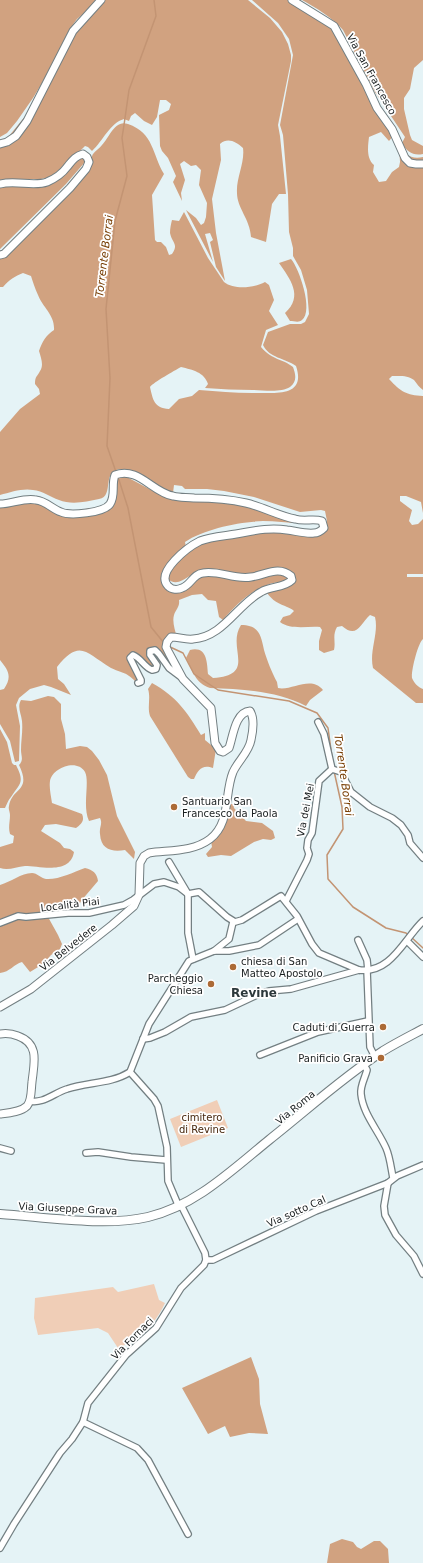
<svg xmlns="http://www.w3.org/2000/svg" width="423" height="1563" viewBox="0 0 423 1563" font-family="'DejaVu Sans',sans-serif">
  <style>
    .green { fill: #f0ceb7 }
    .forest { fill: #d1a280 }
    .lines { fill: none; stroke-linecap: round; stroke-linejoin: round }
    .stream { stroke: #c39473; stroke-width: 1.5 }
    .minor-casing { stroke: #737f82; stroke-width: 8 }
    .tertiary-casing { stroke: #737f82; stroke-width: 9 }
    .secondary-casing { stroke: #737f82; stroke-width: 10 }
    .minor { stroke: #fff; stroke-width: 5.5 }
    .tertiary { stroke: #fff; stroke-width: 7 }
    .secondary { stroke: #fff; stroke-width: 8 }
    .poi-dot { fill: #ac6a36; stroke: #fff; stroke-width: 1.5 }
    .labels { text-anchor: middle; stroke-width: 3.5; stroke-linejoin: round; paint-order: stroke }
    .street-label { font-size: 10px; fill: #1a1f20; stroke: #fff }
    .poi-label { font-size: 10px; fill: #1a1f20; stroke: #fff; text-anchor: end }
    .park-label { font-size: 10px; fill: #45250b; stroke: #fff }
    .water-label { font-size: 11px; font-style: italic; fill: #763c00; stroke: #fff }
    .quarter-label { font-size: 12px; font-weight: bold; fill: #2d383b; stroke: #fff }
  </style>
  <rect width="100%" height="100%" fill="#e5f3f6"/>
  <!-- green -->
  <g class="green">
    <polygon points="217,1100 228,1128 181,1147 170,1119"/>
    <path d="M154 1284 159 1300 165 1303C160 1314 146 1338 131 1336L120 1351 108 1333 98 1328 38 1335 34 1318 35 1298 113 1287 118 1292Z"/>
  </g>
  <!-- forest -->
  <g class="forest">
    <polygon points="0,0 99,0 77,19 72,26 57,58 33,98 17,121 7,133 0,137"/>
    <path d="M104 0H248L270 18 282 32 288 44 291 55V61L278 125 280 136 286 194H279L272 204 266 242 251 237C250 219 237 208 237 193 236 178 245 163 243 148 236 142 228 137 220 144L221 160 212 199 216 233 225 281 216 267 210 242 213 240 210 233 205 234 213 262 186 210 196 218 201 225 204 223 206 217 207 203 199 185 201 170 196 165 191 166 184 161 180 164 185 180 181 193 182 201 173 182 176 176 168 158 162 151 160 146 159 115 169 110 171 104 166 100H160L157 117 152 125 144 121 135 113 131 116 129 121 124 119C110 123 103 141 92 151L88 147 85 146 68 163 50 177 41 179H6L0 180V142L9 136 27 114 68 49 74 31Z"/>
    <path d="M252 0H288L334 30 393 136 389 141 381 132 369 137C368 146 366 158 374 165L373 172 379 182 386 181 392 172 399 167 400 162 399 144C404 154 411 160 423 157V390C419 387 417 384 414 380 408 375 399 376 392 376L389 379C401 392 406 395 423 396V513L421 502 406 496H400V501L412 510 409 521 412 525 418 524 423 519V574H407V577H423V639C418 643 411 671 412 678 414 683 418 687 423 689V703H416L373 668C369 651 379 633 375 617L370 615C360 624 357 639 342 626L337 627C332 636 336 641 334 650L324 653 319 650V641L322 630 320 627C307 626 290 630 280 622L283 617 290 615 294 611C291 608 289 608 285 606 276 603 270 598 265 590L286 585 291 573 288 570 284 569C272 571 257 576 244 575 231 574 218 568 205 569 191 570 179 591 167 578L166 573 194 546 227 534 317 530 326 525 327 521 325 511 321 510 300 512 254 497 224 491 207 489H185L182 486 174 485 173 493 169 492 125 472 124 469C99 468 116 496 99 499 86 502 71 505 59 500 50 497 43 491 33 490 23 488 11 492 0 495V432L20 409 40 394 39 389 35 384C35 376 37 377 40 371 44 365 41 358 39 351 42 342 46 335 54 330 55 315 43 308 38 295 35 289 33 282 31 276L23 273C15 276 9 280 3 287H0V255C17 237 35 220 52 203 66 190 81 175 91 159 92 158 92 155 93 154 95 151 100 148 102 145 109 138 115 119 128 124 154 133 152 154 164 174L152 195 155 240 157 242H161L166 247 169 255 172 254C179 244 172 243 170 233 170 228 171 224 172 220L179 221 184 212 208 258 224 282C234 290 254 288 265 282L269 285 274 300 269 311 278 325 266 330 261 347C273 361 282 358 293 367 296 375 297 382 290 387 281 393 263 390 253 390 237 390 221 389 205 388L208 384C204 372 193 370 181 367 174 371 154 382 150 387 153 400 154 408 169 409L179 399 192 396 199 390C217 391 234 393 252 393 272 392 307 399 296 366 285 358 269 358 263 345L268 332 290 324H301L305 322 309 314 307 290 301 270 293 256V248L289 232 288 194 283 135 280 125 293 55 289 39 278 23Z"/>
    <path d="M302 0H423V60L414 68 410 89 404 98V109L410 135 412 140 423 146V154C413 156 407 152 402 143L405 137 375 92 343 30C332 17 316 8 302 0Z"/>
    <polygon points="86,152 89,153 85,162 66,184 0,249 0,187 51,181"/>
    <path d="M291 259C299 268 314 311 302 320 299 323 294 321 290 321L285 313C304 296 290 279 279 263Z"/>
    <path d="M125 476 155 492 222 499 300 523C288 523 275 521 263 521 239 522 204 529 185 542L186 547 162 572 161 577 163 580 171 586H180L203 574 267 577 280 574 288 577 287 579C282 583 273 582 267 585 249 592 235 606 223 620L219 617 216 601 208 600 202 594 192 595 179 600C180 607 176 609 174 615 172 622 175 630 177 638H172L164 650 172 664H168L150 649 154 666 151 668 138 655 128 658 129 664 139 681H135C125 671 121 673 111 668 86 653 80 638 57 667L58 679 64 684 71 695 51 687 44 685 30 689 19 698 16 705 20 726 19 761 15 762 10 741 0 724V690L4 689C12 677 9 671 0 660V503L22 498 71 511 106 506 116 481 118 479Z"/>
    <path d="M241 625C259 625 261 635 264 650 267 660 272 673 277 682L278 688C292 691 311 675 323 690L310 700 306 706C277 691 242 689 210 688 195 683 193 671 186 658L190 650C207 646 207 662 208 674L213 678C258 675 226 648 241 625Z"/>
    <path d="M152 683C176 696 187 712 201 735L205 733V740L216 749 213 768C202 764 198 770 194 779H191L188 777 150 716C147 707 151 698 148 689Z"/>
    <path d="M48 696 54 697 61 704V719L65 734 66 749 80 746 87 747 92 751 99 760 107 775 117 816 135 852 134 859 125 850C112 852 101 850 100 834 99 827 103 824 100 818L89 821C82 806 90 782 85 772 77 758 52 768 50 781 49 788 51 796 52 803L82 814C85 821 81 824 76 828L56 824 45 825 41 831 60 843 64 848 70 849 74 852C70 875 40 866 25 866 16 867 8 871 0 868V847L13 843 14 836 10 834C8 827 10 822 10 815 10 812 8 809 9 806 12 787 32 792 19 765 24 760 21 756 21 750 21 740 23 731 22 721 21 713 17 707 21 700L31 701Z"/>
    <path d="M0 729 7 742 12 763 14 765H16C25 783 20 783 11 797 8 800 7 804 5 808H0Z"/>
    <path d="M229 804H233L234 808 246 821 262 823 273 831 275 838 271 840 263 839 254 842 231 856 221 855 208 857 206 854 212 847 211 841C225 830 227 822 229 804Z"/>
    <path d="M85 868C93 870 97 873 98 881L81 901 77 910 61 911 0 921V885C11 882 21 873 32 873 37 873 41 878 46 879 58 880 74 872 85 868Z"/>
    <path d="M48 917 58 935 62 944 60 949 51 955 43 964 30 972 22 962C14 964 10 972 0 973V925L16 918 34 919Z"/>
    <polygon points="251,1357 259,1379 260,1404 268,1434 249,1433 230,1437 225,1426 208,1434 182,1388"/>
    <polygon points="342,1539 353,1542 357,1547 361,1549 374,1541 380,1541 388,1549 389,1563 327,1563 330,1544"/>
  </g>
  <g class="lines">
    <!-- stream -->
    <g class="stream">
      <polyline points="116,472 107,446 110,378 106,309 115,221 127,176 122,138 124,125 129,90 156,16 154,0"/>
      <polyline points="118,477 128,508 151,627 164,643"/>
      <polyline points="168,646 183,653 194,674 218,690 289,701 317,713 328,728 332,757"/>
      <polyline points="334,771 342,807 343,829 327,855 328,879 353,907 386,928 406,933 408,935"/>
      <polyline points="411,937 423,948"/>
    </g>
    <defs>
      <g id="minor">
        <path d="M138 683 141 682V680L130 658 133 655C141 658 144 667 152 670L156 669 157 665 150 655V651L155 650 159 654 169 668 181 677"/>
        <polyline points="318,722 324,734 332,769"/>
        <polyline points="169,862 188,894 188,933 193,959"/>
        <polyline points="188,894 199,892 227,917 235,922 242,920 281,896 297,916 312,944 319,953 359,970"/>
        <polyline points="286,901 307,860 309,854 307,848 308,840 312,833 319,781 332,769 341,772 351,792 370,807 392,818 401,825 408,835 410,843 423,858"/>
        <polyline points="0,923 18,916 26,917 68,913 89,913 124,905 133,900 154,884 164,882 179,887 188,894"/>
        <polyline points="358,940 367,960 368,970"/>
        <polyline points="407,941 423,957"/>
        <polyline points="214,951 229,939 233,922"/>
        <polyline points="367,970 370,1047 375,1057"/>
        <path d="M143 1039 150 1038 165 1032 191 1017 225 1010 259 994 269 991 291 989 359 970C391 974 404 939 423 921"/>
        <polyline points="260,1055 318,1032 368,1021"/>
        <path d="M364 1065 367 1070C365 1078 360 1086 361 1094 363 1114 378 1130 386 1148 390 1157 391 1168 393 1178"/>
        <polyline points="130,1072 154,1099 158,1106 167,1147 168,1181 179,1207"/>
        <path d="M30 1101C43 1104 54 1093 67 1089 88 1082 111 1084 130 1072L149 1024 189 961 214 951H229L259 945 298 919"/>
        <polyline points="0,1148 11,1151"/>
        <polyline points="86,1153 98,1152 131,1157 166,1160"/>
        <polyline points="388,1183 384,1206 385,1215 396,1235 414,1256 423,1274"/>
        <polyline points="206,1260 213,1260 316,1211 388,1183 397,1176 423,1165"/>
        <polyline points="83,1422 137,1448 148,1460 188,1534"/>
        <polyline points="0,1548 14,1524 60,1453 72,1439 83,1422 88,1403 126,1355 156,1328 181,1288 204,1265 206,1260 205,1253 181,1205"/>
      </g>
      <g id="tertiary">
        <polyline points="292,0 334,26 366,84 377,108 392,129 405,158 410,163 416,164 423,164"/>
        <polyline points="0,144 7,142 16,136 27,121 73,31 101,0"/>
        <path d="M0 184C16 180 34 187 47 182 54 179 62 174 67 167 72 161 75 156 83 154L87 157 89 162 86 169 70 188 4 254 0 255"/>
        <path d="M0 504C12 504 25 497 36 500 46 501 52 509 61 512 70 516 104 513 110 504 116 495 111 485 115 475 138 466 153 493 173 496 180 498 187 497 194 498 211 498 229 499 246 503 263 507 279 516 295 519 305 522 313 518 322 521L324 528C321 531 318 533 314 533 305 534 296 531 287 530 269 527 253 531 236 534 224 536 210 537 200 541 188 547 155 572 168 586 172 590 178 590 182 588 191 585 193 574 203 573 219 570 234 580 251 577 266 575 278 565 291 576L292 580C284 588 271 586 261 592 237 605 223 637 193 639 186 640 179 637 171 637L167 642 166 647 169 653 183 679 211 708 215 743 220 751 223 752 229 748C233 737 235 712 250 711 255 719 253 731 251 740 249 752 238 761 233 772 224 794 231 823 210 839 193 852 169 850 149 853L144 856 140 863 139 895 134 906 112 925 31 989 0 1007"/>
        <path d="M0 1034C6 1033 13 1034 18 1036 40 1044 34 1063 32 1082 31 1089 32 1100 27 1106 21 1112 8 1113 0 1114"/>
      </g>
      <path id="secondary" d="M0 1214C45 1217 105 1227 148 1217 195 1206 232 1170 269 1140 307 1110 343 1077 383 1051 396 1043 410 1036 423 1029"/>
    </defs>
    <!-- minor casing -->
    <use href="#minor" class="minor-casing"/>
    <!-- tertiary casing -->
    <use href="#tertiary" class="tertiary-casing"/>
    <!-- secondary casing -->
    <use href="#secondary" class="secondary-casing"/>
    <!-- minor -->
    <use href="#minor" class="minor"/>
    <!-- tertiary -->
    <use href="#tertiary" class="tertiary"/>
    <!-- secondary -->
    <use href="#secondary" class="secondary"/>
  </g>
  <!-- markers -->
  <g class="poi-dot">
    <circle cx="174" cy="807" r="4"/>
    <circle cx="233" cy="967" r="4"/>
    <circle cx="211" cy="984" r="4"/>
    <circle cx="383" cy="1027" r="4"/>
    <circle cx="381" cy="1058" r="4"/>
  </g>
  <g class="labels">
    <!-- street labels -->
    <g class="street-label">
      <text transform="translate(372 74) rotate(61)" y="4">Via San Francesco</text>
      <text transform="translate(305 810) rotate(-79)" y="4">Via dei Mei</text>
      <text transform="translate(70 904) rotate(-7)" y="4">Località Piai</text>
      <text transform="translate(68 947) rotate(-38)" y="4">Via Belvedere</text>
      <text transform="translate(295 1107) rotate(-39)" y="4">Via Roma</text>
      <text transform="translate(68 1208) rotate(3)" y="4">Via Giuseppe Grava</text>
      <text transform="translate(296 1211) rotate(-24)" y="4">Via sotto Cal</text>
      <text transform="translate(132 1338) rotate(-45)" y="4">Via Fornaci</text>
    </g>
    <!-- poi labels -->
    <g class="poi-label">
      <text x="182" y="805" text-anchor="start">Santuario San<tspan x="182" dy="12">Francesco da Paola</tspan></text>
      <text x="241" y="965" text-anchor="start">chiesa di San<tspan x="241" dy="12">Matteo Apostolo</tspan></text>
      <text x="203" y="982">Parcheggio<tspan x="203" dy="12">Chiesa</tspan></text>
      <text x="375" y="1031">Caduti di Guerra</text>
      <text x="373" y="1062">Panificio Grava</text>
    </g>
    <!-- park labels -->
    <g class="park-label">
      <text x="202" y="1121">cimitero<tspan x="202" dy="12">di Revine</tspan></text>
    </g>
    <!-- water labels -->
    <g class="water-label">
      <text transform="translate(104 256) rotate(-83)" y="4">Torrente Borrai</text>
      <text transform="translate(344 775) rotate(82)" y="4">Torrente Borrai</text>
    </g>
    <!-- quarter labels -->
    <g class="quarter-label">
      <text x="254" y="997">Revine</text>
    </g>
  </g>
</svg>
